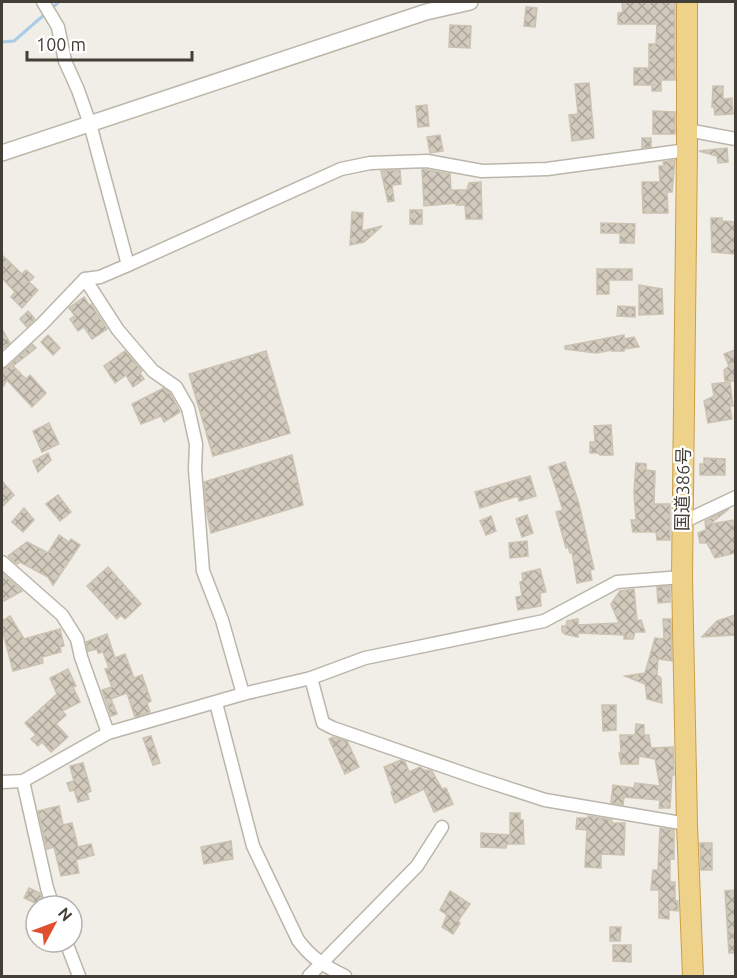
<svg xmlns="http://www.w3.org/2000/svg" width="737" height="978" viewBox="0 0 737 978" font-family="Ubuntu,'Noto Sans JP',sans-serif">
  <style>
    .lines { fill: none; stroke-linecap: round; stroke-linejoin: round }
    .stream { stroke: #aacce7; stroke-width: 3 }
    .building { fill: url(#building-cross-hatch); stroke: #cbc2b1; stroke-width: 1.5 }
    .minor-casing { stroke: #bbb6aa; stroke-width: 15 }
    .tertiary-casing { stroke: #bbb6aa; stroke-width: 18 }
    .trunk-casing { stroke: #ca9e48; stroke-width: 22 }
    .minor { stroke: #fff; stroke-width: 12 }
    .tertiary { stroke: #fff; stroke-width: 15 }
    .trunk { stroke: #efd28a; stroke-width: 20 }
    .labels { text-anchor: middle; stroke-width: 4.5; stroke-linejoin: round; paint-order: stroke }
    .street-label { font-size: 18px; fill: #433e36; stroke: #fff }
  </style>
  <defs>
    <pattern id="building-cross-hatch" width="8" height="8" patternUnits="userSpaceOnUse" patternTransform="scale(1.5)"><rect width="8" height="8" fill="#d1cabd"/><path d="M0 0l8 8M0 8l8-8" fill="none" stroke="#aba59a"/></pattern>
  </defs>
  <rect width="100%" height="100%" fill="#f1eee7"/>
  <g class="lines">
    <!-- stream -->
    <g class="stream">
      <polyline points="53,7 59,2"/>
      <polyline points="2,42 14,41 45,14"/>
    </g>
  </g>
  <!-- building -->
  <g class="building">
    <polygon points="622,2 675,2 675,80 661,80 661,91 652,91 652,85 634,85 634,68 649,68 649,44 656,44 657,24 618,24 618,13 623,12"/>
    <polygon points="526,7 537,8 535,27 524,26"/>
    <polygon points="450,25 471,26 470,48 449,47"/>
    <polygon points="589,83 594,138 572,141 569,115 578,114 575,84"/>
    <polygon points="713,86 723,86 723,99 732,98 733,114 715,115 714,107 712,107"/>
    <polygon points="427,105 429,126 418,127 416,106"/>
    <polygon points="653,111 675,112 675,134 653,134"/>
    <polygon points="440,135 443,151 430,153 427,137"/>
    <polygon points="642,138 651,138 651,147 642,148"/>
    <polygon points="727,148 728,162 718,163 717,156 699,151"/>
    <polygon points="675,160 672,192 667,192 668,213 643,213 642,182 660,182 659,166 664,166 663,162"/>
    <polygon points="422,169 450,174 451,190 467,190 469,183 481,182 482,219 466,219 465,205 456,205 456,203 424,206"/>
    <polygon points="400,170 401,184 392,185 394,201 388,202 381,171"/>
    <rect x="410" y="210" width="12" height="14"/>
    <polygon points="352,212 363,213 362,231 382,226 364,242 350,245"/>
    <polygon points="711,218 722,218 722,221 735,222 735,254 712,252"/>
    <polygon points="601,223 635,224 634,243 620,243 620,233 601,233"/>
    <polygon points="2,255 22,274 26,270 34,277 29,282 38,290 22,308 11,297 15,292 2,278"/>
    <polygon points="597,269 632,269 632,280 609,280 609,294 597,294"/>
    <polygon points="639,285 662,289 663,314 639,315"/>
    <polygon points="84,297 89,305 91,304 107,329 92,339 84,327 78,331 70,319 75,316 69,308"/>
    <polygon points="618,306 635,307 635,317 617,316"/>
    <polygon points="28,311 35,319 27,327 20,319"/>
    <polygon points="2,329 10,343 2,349"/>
    <polygon points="48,335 60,348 53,355 41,342"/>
    <polygon points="624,335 624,339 634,337 639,347 624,349 624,351 612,351 612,350 596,353 565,349 565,346"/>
    <polygon points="32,344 36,348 13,366 26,379 30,375 46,393 32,407 7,380 2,388 2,369 8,367"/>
    <polygon points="735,350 735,381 725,381 724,370 729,366 724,354"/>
    <polygon points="125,351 142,371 140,373 144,379 133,387 126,375 115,383 104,366"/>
    <polygon points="266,351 290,433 213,456 189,374"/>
    <polygon points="730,382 733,406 730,406 732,419 708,423 704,401 714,396 712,384"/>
    <polygon points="164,388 170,393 180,412 164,422 161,416 141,424 132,404"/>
    <polygon points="49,423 59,444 42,452 33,431"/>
    <polygon points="611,425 613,455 600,455 598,453 590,453 590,442 595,442 594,426"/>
    <polygon points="48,453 51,460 38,472 33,461"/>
    <polygon points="292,455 303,505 211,533 207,513 204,482"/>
    <polygon points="704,458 725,459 725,475 700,475 700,464 704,464"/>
    <polygon points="565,462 579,504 594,569 590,570 592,580 577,583 572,552 570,553 568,547 566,548 556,512 563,510 549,467"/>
    <polygon points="636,463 646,464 646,470 655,471 654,504 670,504 670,540 657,540 656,532 633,532 631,520 636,520 634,493"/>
    <polygon points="530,476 536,496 519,501 518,496 480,508 475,492"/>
    <polygon points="2,481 14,495 2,507"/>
    <polygon points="58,495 71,512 60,521 46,504"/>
    <polygon points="24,508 34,520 23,532 12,522"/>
    <polygon points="729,509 710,524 735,520 735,553 715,558 707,543 700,543 698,533 706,530 705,521"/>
    <polygon points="527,515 533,533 522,537 516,519"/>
    <polygon points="491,516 496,531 486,535 480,521"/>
    <polygon points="59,535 69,542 71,539 80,545 53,585 48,577 20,562 17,564 8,556 27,542 48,553"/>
    <polygon points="527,541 528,556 510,558 509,543"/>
    <polygon points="108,567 141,604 125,619 121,615 117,619 87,586"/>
    <polygon points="540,569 546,592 540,593 541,606 518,610 516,597 522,596 520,582 523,581 522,573"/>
    <polygon points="3,574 22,591 2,602 2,576"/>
    <polygon points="670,586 670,602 658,603 657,587"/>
    <polygon points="634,589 637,621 641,620 645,632 635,632 633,639 624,639 624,635 578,633 578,637 564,634 564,632 562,632 562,626 566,626 567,621 578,619 578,625 619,623 611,604 620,591"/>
    <polygon points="735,615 735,635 702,637 717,621"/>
    <polygon points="10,616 24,639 60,629 64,646 60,647 61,652 42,657 43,663 13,671 2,629 2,621"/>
    <polygon points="663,619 671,619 672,661 658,659 657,675 661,678 662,703 647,699 645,684 625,676 645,673 655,638 664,639"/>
    <polygon points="107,634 115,658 125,654 134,678 142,675 151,701 147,703 150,712 135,717 127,693 111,699 117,714 111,716 102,690 112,687 105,669 109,668 103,652 98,653 97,649 88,651 86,642"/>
    <polygon points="68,669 76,686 73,687 80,702 62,711 66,715 56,724 68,737 51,752 42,742 38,746 31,739 36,735 25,723 57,694 50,678"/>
    <polygon points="602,705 616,705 616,730 603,731"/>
    <polygon points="636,724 644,725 644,735 649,735 651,748 673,747 674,775 672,775 670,808 659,808 660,800 624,797 623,805 611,803 613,785 634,788 635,783 660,786 655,759 639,756 638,764 621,764 619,753 621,753 620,735 635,735"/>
    <polygon points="151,736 160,763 153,765 143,738"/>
    <polygon points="333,737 347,741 359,767 345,774 329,739"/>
    <polygon points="401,760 405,762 409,772 420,767 424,770 432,771 442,789 446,788 453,804 434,812 424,789 395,803 391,792 393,792 384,767"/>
    <polygon points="83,763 91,791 87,793 89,799 78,802 74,790 70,791 67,783 74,781 70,766"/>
    <polygon points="59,806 63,825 72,823 78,847 91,844 94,855 76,860 79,873 61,876 54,847 47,849 38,811"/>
    <polygon points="510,813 520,813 520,820 523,820 524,844 507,844 506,848 481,847 481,833 510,835"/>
    <polygon points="588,816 612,820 612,823 625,823 624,855 601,854 601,868 585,867 587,830 576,829 577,818 588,818"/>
    <polygon points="660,828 674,830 674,859 670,859 670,882 675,882 675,900 678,901 678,911 669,910 669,919 659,918 659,890 651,890 653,870 658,870"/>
    <polygon points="231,841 233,859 204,864 201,847"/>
    <polygon points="700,843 712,843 712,870 701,870"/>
    <polygon points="29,888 40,893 44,904 42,906 24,898"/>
    <polygon points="735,890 735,953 729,953 725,891"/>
    <polygon points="450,891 470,904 458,921 460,923 453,934 442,927 447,915 440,910"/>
    <polygon points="610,927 621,927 620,941 610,941"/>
    <polygon points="613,945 631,945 631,962 613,961"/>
  </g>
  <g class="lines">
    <defs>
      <g id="minor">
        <polyline points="43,2 58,27 65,61 78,90 90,124 128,265"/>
        <polyline points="687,130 736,139"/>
        <polyline points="85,279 118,330 153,371 176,387 188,408 196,444 195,469 203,571 222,620 243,694"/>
        <polyline points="2,361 42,324 85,279 100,277 128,265 341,169 370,163 427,161 482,171 547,169 687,150"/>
        <polyline points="683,522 736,497"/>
        <polyline points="2,562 62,615 77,639 81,657 108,733"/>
        <polyline points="311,678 323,723 333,728 477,778 545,800 687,824"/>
        <path d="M216 703 253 846 298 940C311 958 326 967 345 976"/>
        <polyline points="23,781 47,888 53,906"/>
        <polyline points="2,782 23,781 108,733 243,694 311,678 365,658 544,621 617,582 682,577"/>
        <polyline points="66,942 79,976"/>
        <polyline points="309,976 417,866 442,827"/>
      </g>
      <polyline id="tertiary" points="2,153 426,12 470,2"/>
      <polyline id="trunk" points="687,2 687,150 682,577 687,824 693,976"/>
    </defs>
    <!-- minor casing -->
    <use href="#minor" class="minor-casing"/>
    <!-- tertiary casing -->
    <use href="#tertiary" class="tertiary-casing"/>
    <!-- trunk casing -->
    <use href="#trunk" class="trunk-casing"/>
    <!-- minor -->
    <use href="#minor" class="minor"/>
    <!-- tertiary -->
    <use href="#tertiary" class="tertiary"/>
    <!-- trunk -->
    <use href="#trunk" class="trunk"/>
  </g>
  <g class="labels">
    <!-- street labels -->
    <g class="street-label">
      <text transform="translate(683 489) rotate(-89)" y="6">国道386号</text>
    </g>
  </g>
  <!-- border -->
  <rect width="737" height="978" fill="none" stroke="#433e36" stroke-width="6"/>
  <!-- north arrow -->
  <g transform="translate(54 924) rotate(49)"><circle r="28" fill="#ffffff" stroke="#b4b2af" stroke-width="1.5"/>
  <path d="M0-4.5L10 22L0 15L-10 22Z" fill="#e04f2f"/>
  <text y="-9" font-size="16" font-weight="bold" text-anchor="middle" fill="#433e36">N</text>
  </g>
  <!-- scale -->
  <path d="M27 51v9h165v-9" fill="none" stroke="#433e36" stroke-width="3"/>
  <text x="36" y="51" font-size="18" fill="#433e36" stroke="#ffffff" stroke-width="4.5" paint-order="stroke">100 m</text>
</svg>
